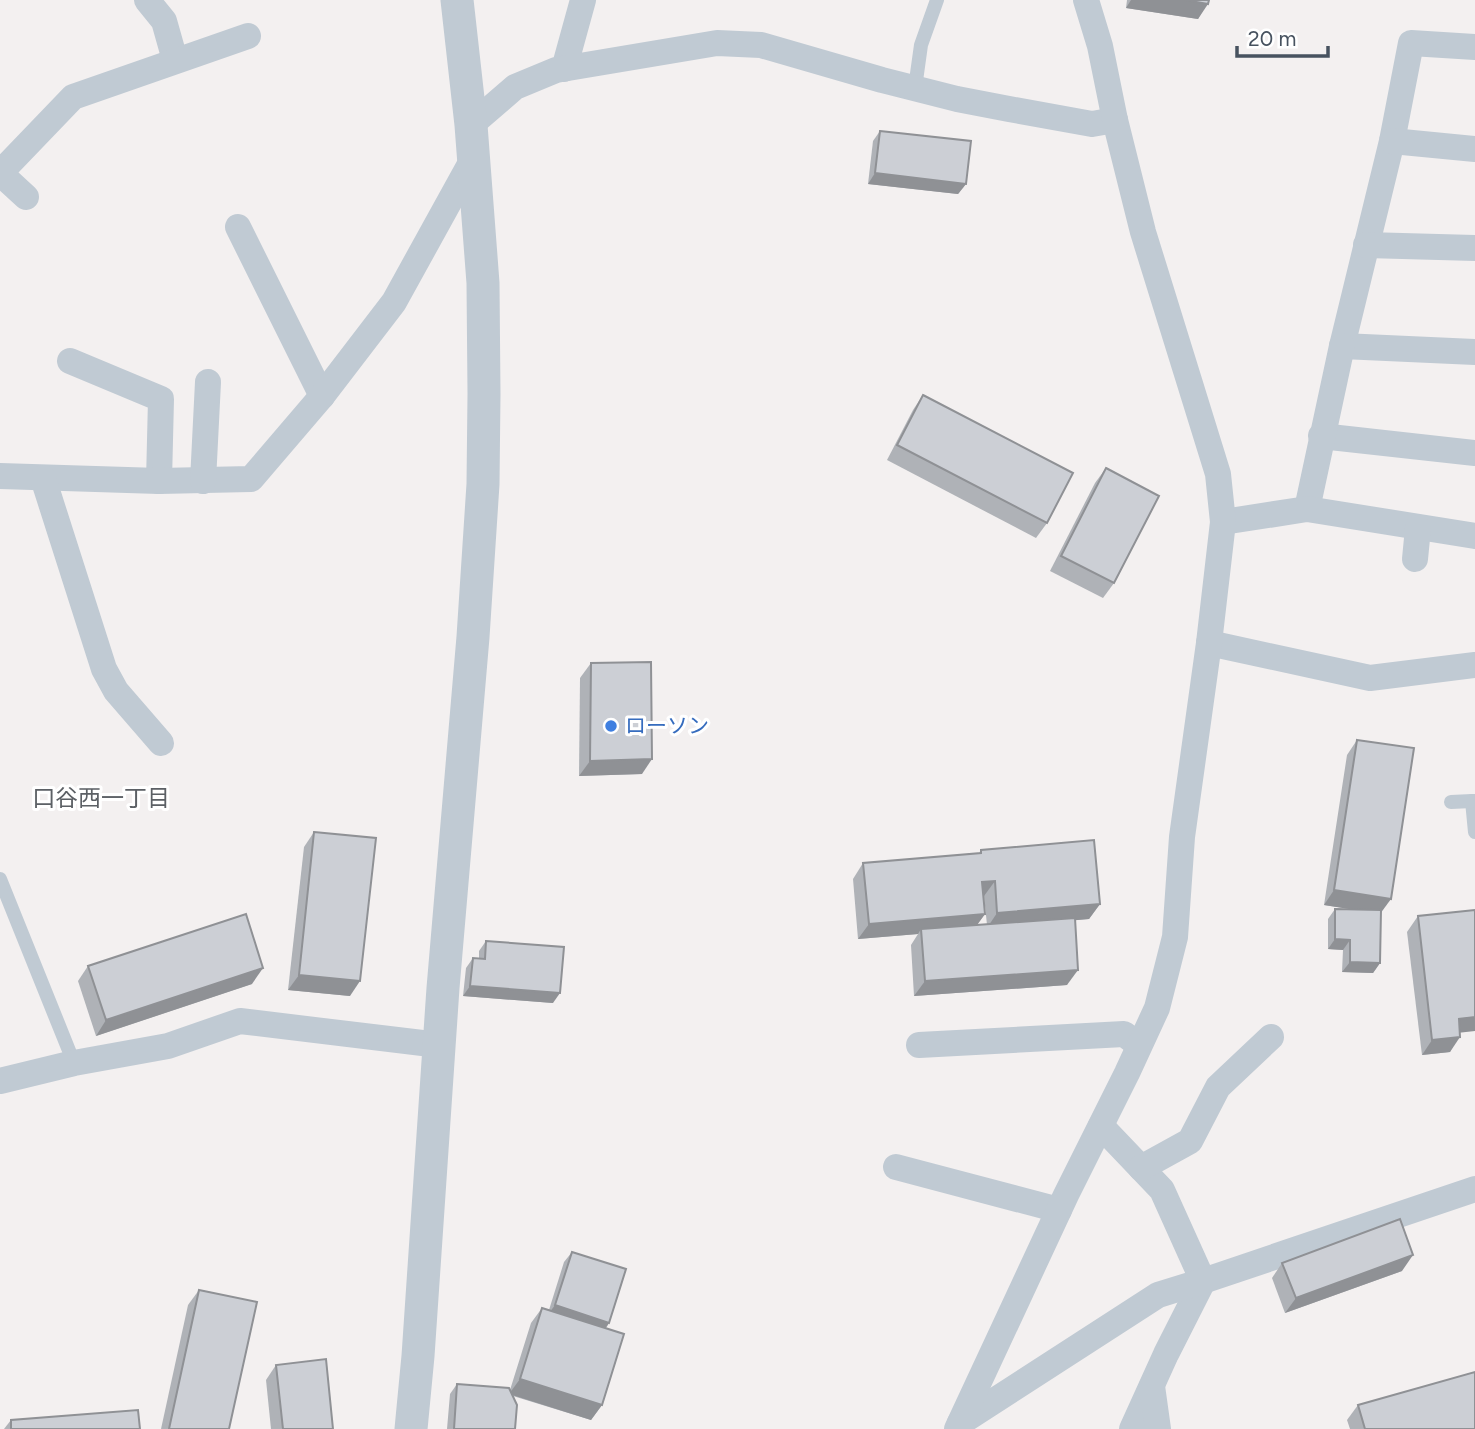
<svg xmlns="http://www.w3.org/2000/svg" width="1475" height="1429" viewBox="0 0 1475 1429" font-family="Figtree,'Noto Sans JP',sans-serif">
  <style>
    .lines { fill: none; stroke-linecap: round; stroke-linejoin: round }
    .service { stroke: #c0cad3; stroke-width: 14 }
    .minor { stroke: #c0cad3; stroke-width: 26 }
    .tertiary { stroke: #c0cad3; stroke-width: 33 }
    .wall { fill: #afb2b7; fill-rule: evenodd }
    .shaded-wall { fill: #8f9195 }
    .building { fill: #cccfd5; stroke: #8f9195; stroke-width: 2 }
    .shop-dot { fill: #3f7fe0; stroke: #fff; stroke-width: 2.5 }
    .labels { text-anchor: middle; stroke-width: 6; stroke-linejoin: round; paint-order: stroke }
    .shop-label { font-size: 21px; fill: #366cbe; stroke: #fff; text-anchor: start }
    .neighbourhood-label { font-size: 23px; fill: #5c6065; stroke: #fff }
  </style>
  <rect width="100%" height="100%" fill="#f3f0f0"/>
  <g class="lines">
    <!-- service -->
    <g class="service">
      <polyline points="915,88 921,45 937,0"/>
      <polyline points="1475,801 1472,801 1475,832"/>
      <polyline points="1451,802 1472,801"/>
      <polyline points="0,879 74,1063"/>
    </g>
    <!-- minor -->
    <g class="minor">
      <polyline points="147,0 164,21 175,60"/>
      <polyline points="1475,47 1411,43 1392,141 1342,346 1475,352"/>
      <polyline points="564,69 583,0"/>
      <polyline points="471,125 515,87 556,70 717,43 761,45 882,80 957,99 1009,109 1092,124 1115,120"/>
      <polyline points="1392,141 1475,149"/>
      <polyline points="26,197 0,173 73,97 248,36"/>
      <polyline points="238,227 322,396"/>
      <polyline points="1366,245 1475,248"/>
      <polyline points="70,361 161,399 159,481"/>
      <polyline points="1321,436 1475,453"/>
      <polyline points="0,476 159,481 251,479 322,396 394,302 474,157"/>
      <polyline points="43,478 104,669 116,691 161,743"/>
      <polyline points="203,481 208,382"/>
      <polyline points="1307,509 1342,346"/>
      <polyline points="1223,522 1307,509 1475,536"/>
      <polyline points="1415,559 1418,528"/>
      <polyline points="1209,643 1370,678 1475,665"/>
      <polyline points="919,1045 1124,1034 1139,1045"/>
      <polyline points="0,1081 74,1063 168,1046 240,1021 439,1045"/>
      <polyline points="1101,1126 1162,1190 1203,1281 1166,1354 1132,1429"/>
      <polyline points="896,1167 1059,1210"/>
      <polyline points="1141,1168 1190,1141 1218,1087 1271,1037"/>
      <polyline points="1152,1386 1158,1429"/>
      <polyline points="960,1423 1158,1295 1203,1281 1475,1189"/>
      <polyline points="957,1429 1066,1195 1127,1073 1157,1008 1175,937 1182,837 1209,643 1223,522 1218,474 1143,232 1115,120 1100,46 1086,0"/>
    </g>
    <!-- tertiary -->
    <polyline class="tertiary" points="411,1429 418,1356 443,988 473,637 483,484 484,394 483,283 471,125 457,0"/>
  </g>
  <!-- wall -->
  <g class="wall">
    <polygon points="1127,0 1209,0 1198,19 1126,8"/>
    <polygon points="880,131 966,184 958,194 868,184 873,141"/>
    <polygon points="923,395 1047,523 1036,538 887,460 913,410"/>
    <polygon points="1106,468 1114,583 1103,598 1050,571 1095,483"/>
    <polygon points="591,663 642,774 579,776 580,678"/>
    <polygon points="1357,740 1381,913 1380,963 1373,973 1342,972 1343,950 1328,949 1328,919 1335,909 1350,909 1324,905 1347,755"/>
    <polygon points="314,832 350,996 288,990 304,847"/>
    <path d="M981 850 1100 904 1089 919 1075 920 1067 985 914 996 911 945 918 934 858 939 853 879 863 863 979 853ZM984 896 987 925H977L985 914Z"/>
    <polygon points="1418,916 1460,1032 1450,1052 1422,1055 1407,932"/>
    <polygon points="486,941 553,1003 463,996 466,968 473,958 479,958 479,951"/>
    <polygon points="88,966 252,984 96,1036 78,981"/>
    <polygon points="572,1252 609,1323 606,1328 602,1405 591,1420 513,1396 515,1429 447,1429 450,1394 457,1384 510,1390 531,1323 542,1308 549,1310 564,1262"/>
    <polygon points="1282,1263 1402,1271 1285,1313 1272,1278"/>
    <polygon points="199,1290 229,1429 161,1429 188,1305"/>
    <polygon points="276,1365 333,1429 271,1429 266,1380"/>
    <polygon points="1358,1405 1475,1429 1350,1429 1347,1420"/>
    <polygon points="11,1420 140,1429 4,1429"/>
  </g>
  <!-- shaded-wall -->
  <g class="shaded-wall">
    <polygon points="1131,0 1185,0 1208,4 1198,19 1126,8"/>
    <polygon points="875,173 966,184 958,194 868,184"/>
    <polygon points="652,759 642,774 579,776 590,761"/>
    <polygon points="995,881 984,896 982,882"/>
    <polygon points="1334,890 1391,899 1380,914 1324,905"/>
    <polygon points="1100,904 1089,919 987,928 997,913"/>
    <polygon points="985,914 974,929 921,929 918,934 858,939 869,924"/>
    <polygon points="1335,939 1350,940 1343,950 1328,949"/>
    <polygon points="1350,962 1380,963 1373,973 1342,972"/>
    <polygon points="263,968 252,984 96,1036 106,1020"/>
    <polygon points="1078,970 1067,985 914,996 925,981"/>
    <polygon points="299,975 360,981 350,996 288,990"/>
    <polygon points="470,986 560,993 553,1003 463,996"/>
    <polygon points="1475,1017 1475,1031 1448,1034 1459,1019"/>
    <polygon points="1460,1037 1450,1052 1422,1055 1432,1040"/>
    <polygon points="1413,1255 1402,1271 1285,1313 1296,1298"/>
    <polygon points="555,1305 609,1323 602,1333 547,1316"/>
    <polygon points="520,1379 602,1405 591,1420 509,1394"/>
  </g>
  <!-- building -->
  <g class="building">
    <polygon points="1185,0 1209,0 1208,4"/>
    <polygon points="880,131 971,141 966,184 875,173"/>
    <polygon points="923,395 1073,473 1047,523 897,445"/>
    <polygon points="1106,468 1159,496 1114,583 1061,556"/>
    <polygon points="651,662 652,759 590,761 591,663"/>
    <polygon points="1357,740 1414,748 1391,899 1334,890"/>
    <polygon points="314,832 376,838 360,981 299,975"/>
    <polygon points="1094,840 1100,904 997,913 995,881 982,882 985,914 869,924 863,863 981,853 981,850"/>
    <polygon points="1335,909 1381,910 1380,963 1350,962 1350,940 1335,939"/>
    <polygon points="1475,910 1475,1017 1459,1019 1460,1037 1432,1040 1418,916"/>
    <polygon points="246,914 263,968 106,1020 88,966"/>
    <polygon points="1075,918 1078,970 925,981 921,929"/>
    <polygon points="486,941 564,947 560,993 470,986 473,958 485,959"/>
    <polygon points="1400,1219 1413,1255 1296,1298 1282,1263"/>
    <polygon points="572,1252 626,1269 609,1323 555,1305"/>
    <polygon points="199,1290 257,1302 229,1429 169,1429"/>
    <polygon points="542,1308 624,1334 602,1405 520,1379"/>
    <polygon points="326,1359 333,1429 283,1429 276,1365"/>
    <polygon points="1475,1372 1475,1429 1365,1429 1358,1405"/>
    <polygon points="457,1384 509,1388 517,1405 515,1429 454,1429"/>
    <polygon points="138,1410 140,1429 11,1429 11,1420"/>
  </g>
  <!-- markers -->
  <circle class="shop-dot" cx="611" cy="726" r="7"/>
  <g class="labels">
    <!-- shop labels -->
    <g class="shop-label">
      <text x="625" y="733">ローソン</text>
    </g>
    <!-- neighbourhood labels -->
    <g class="neighbourhood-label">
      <text x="101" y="806">口谷西一丁目</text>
    </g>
  </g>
  <!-- scale -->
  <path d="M1237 46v10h91v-10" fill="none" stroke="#47525f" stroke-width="3.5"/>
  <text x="1248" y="46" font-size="21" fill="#47525f" stroke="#ffffff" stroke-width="5" paint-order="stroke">20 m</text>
</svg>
